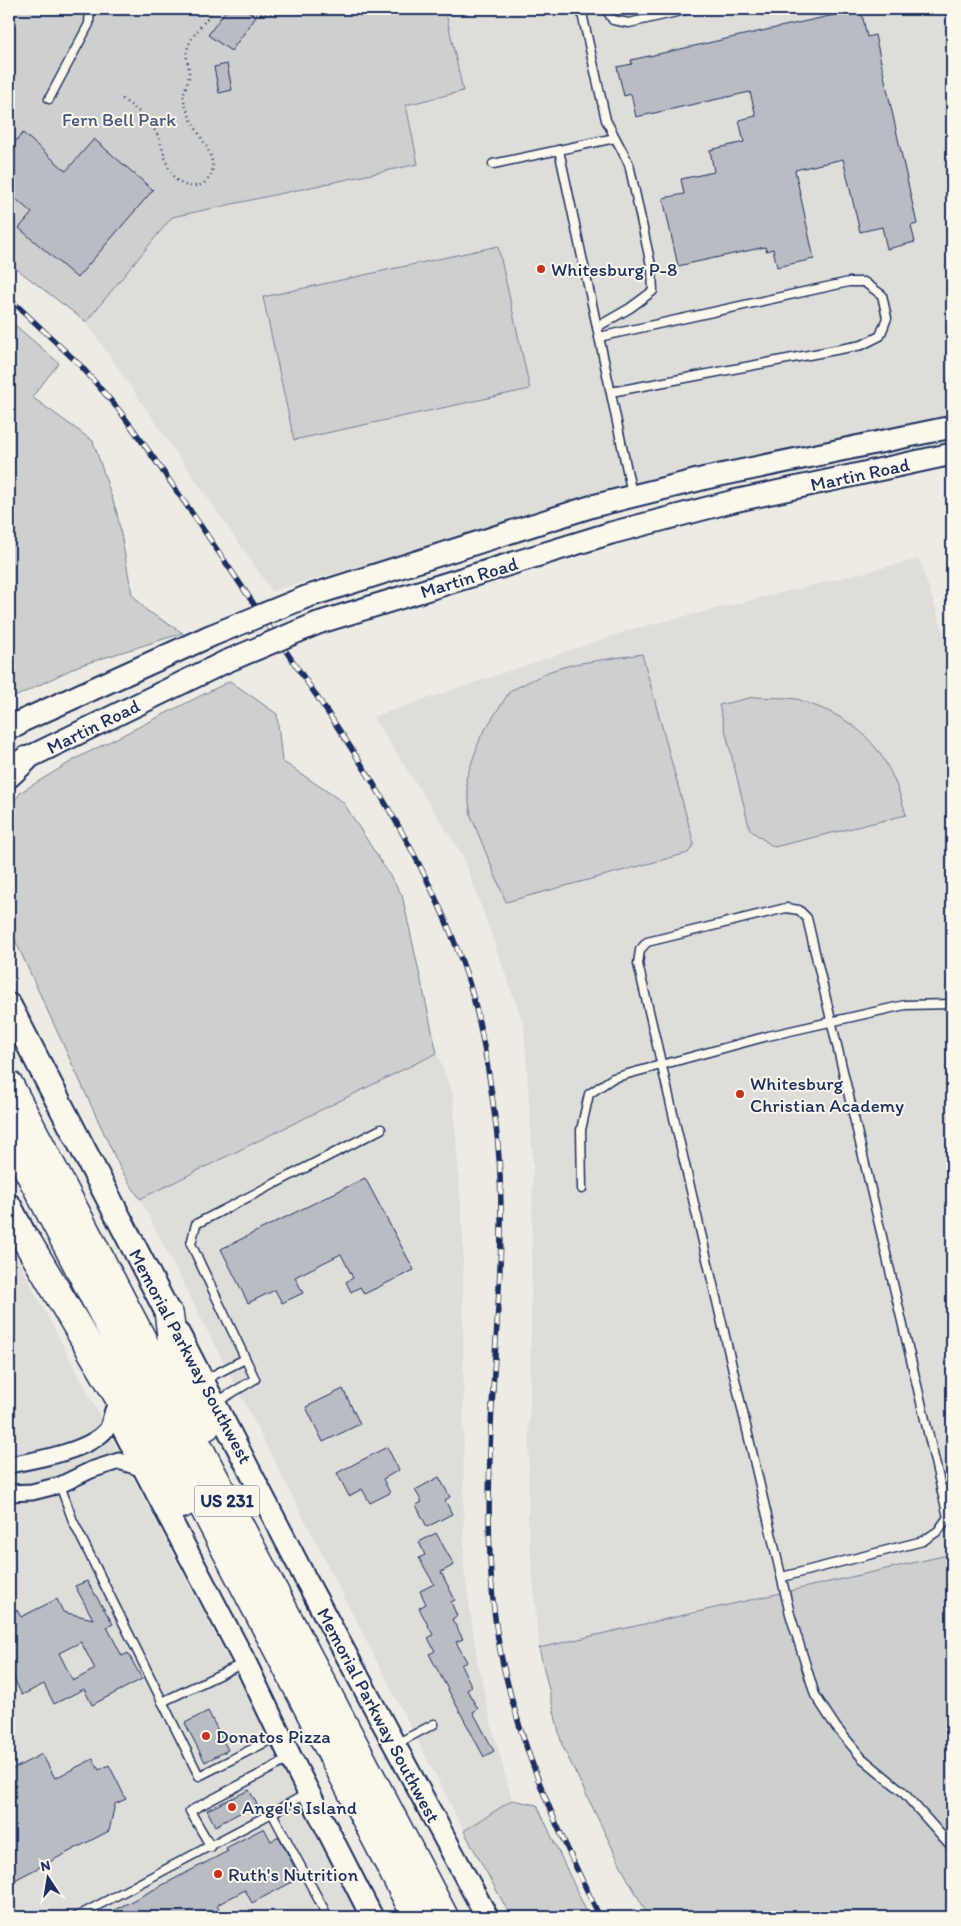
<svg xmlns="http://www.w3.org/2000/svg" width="961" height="1926" viewBox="0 0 961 1926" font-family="Itim,sans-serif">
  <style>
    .built { fill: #deddda }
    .green { fill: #cecfcf; stroke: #747f96 }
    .building { fill: #b9bcc3; stroke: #1b2f5e; fill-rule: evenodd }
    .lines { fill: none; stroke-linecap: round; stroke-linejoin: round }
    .lane-casing { stroke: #1b2f5e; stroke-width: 11 }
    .street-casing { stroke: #1b2f5e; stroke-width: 19 }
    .secondary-casing { stroke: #1b2f5e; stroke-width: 25 }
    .primary-casing { stroke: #1b2f5e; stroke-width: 28 }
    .highway-casing { stroke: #1b2f5e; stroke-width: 31 }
    .path { stroke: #1b2f5e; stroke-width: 2.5; stroke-dasharray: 1 4; stroke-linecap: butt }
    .lane { stroke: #fbf7ec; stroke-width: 8 }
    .street { stroke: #fbf7ec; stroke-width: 15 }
    .secondary { stroke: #fbf7ec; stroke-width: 21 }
    .primary { stroke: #fbf7ec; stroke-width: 24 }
    .highway { stroke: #fbf7ec; stroke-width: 28 }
    .rail-casing { stroke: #1b2f5e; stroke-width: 5.5 }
    .rail { stroke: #fbf7ec; stroke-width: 4; stroke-dasharray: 11; stroke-linecap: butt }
    .secondary-bridge-casing { stroke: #1b2f5e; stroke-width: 25; stroke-linecap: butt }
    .secondary-bridge { stroke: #fbf7ec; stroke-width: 21 }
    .poi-dot { fill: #c8321e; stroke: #fbf7ec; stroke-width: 2 }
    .labels { text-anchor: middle; stroke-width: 4; stroke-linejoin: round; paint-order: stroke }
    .shield { fill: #fbf7ec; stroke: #5e6b89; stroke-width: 1 }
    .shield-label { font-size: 18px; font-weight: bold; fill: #1b2f5e }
    .park-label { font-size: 19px; fill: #48577a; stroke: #fbf7ec }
    .poi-label { font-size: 19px; fill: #1b2f5e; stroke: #fbf7ec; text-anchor: start }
    .street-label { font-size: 19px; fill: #1b2f5e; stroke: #fbf7ec }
  </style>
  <rect width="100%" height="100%" fill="#eeebe4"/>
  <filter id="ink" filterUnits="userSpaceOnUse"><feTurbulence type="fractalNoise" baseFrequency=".02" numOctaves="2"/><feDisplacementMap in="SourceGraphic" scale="10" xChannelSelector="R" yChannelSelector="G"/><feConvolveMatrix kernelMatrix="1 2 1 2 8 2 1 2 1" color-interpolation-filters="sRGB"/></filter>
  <g filter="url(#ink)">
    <!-- built -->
    <g class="built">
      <polygon points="445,9 952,9 952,418 686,474 272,591 86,322 172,217 418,164 406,105 463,91"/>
      <polygon points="919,559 952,657 952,1554 539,1648 528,1524 533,1162 524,1026 463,856 373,717 633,629"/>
      <polygon points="437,1053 453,1095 463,1235 464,1568 478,1665 490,1718 512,1800 464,1831 140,1199"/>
      <polygon points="9,1243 275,1748 362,1917 9,1917"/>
    </g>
    <!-- green -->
    <g class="green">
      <polygon points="9,9 445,9 463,91 406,105 418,164 172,217 86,322 9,263"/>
      <polygon points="498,246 530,389 294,440 263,297"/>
      <polygon points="9,320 59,363 32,397 93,441 117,513 132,594 146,610 183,633 78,666 9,700"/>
      <polygon points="642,654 694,844 688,853 506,902 471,816 466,779 481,736 510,691 550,671 574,664"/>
      <polygon points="230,681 277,714 282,761 343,802 402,895 437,1053 140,1199 121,1170 9,927 9,808 21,792 77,758"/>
      <path d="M754 697C768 698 783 697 797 699 804 701 811 705 818 707 871 727 892 763 906 815L774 847 750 830 719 705Z"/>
      <polygon points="952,1554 952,1917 649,1917 625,1874 562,1745 539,1648"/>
      <polygon points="512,1800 537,1805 589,1917 511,1917 464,1831"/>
    </g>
    <!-- building -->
    <g class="building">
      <polygon points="227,9 245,9 256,17 231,51 208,35"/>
      <polygon points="861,9 867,37 875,35 917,224 911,226 915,242 887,249 882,227 860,232 843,159 795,170 814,259 777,267 773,249 766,251 765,247 678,266 663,198 684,194 681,179 714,172 710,150 744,142 739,120 756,116 750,92 636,117 631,94 624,96 617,67 632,64 631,60"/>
      <polygon points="227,64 232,90 219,93 214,67"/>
      <polygon points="23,133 66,171 94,139 153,190 77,278 19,228 32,213 9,193 9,149"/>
      <polygon points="365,1178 414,1270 364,1294 360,1287 351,1292 346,1282 353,1278 341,1254 295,1277 303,1293 282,1303 275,1290 248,1303 221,1249"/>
      <polygon points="343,1389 360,1424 323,1442 306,1407"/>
      <polygon points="387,1447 399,1470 383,1479 390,1493 370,1503 362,1489 349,1496 337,1473"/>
      <polygon points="439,1477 450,1497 445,1500 452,1514 427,1527 416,1505 422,1502 415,1490"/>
      <polygon points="436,1533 454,1565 441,1572 455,1600 451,1602 457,1616 452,1619 463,1639 456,1642 467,1662 461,1665 472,1687 467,1690 478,1709 473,1712 494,1751 484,1757 429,1654 435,1651 428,1638 433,1635 419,1608 426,1604 420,1591 434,1584 419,1558 425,1555 419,1542"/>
      <path d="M87 1581 113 1624 107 1627 122 1656 128 1653 142 1679 92 1705 84 1689 54 1704 44 1684 22 1695 9 1669V1614L17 1610 21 1617 57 1599 63 1612 93 1619 75 1586ZM81 1642 95 1669 73 1681 59 1653Z"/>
      <polygon points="208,1711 228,1750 205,1762 185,1723"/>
      <polygon points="42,1754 55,1778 93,1759 99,1770 109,1765 126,1799 115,1804 109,1831 9,1883 9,1771"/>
      <polygon points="249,1790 257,1804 215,1826 207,1810"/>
      <polygon points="264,1828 271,1841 279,1837 300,1878 252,1903 245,1890 217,1905 223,1917 101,1917 228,1851 226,1848"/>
    </g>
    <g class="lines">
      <defs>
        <g id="lane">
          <polyline points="581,9 606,120 629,164 652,270 653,291 630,308 597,327 632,494"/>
          <polyline points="606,9 613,20 629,23 690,9"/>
          <polyline points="49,99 89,24 90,9"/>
          <polyline points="559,150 597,327"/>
          <polyline points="493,164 615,138"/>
          <polyline points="599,337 849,282 864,282 882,295 887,318 880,336 862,345 611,392"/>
          <polyline points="582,1189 581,1130 589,1094 613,1078 768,1036 905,1005 952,1004"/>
          <polyline points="204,1380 245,1359"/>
          <polyline points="215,1403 255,1379 191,1244 196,1224 381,1129"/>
          <polyline points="60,1485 73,1521 199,1776 278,1736"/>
          <polyline points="942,1492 952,1488"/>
          <polyline points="782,1577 923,1541 938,1531 948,1517 807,918 799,910 786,908 647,942 640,950 638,964 790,1614 815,1695 836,1727 862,1758 902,1791 952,1847"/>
          <polyline points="162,1702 244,1663"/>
          <polyline points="396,1744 434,1724"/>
          <polyline points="308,1793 272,1813 328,1917"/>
          <polyline points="211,1847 190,1811 289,1759"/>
          <polyline points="76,1917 272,1813"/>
        </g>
        <g id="street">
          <path d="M9 1465C35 1460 90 1451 107 1429 110 1424 111 1416 113 1410"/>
          <polyline points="9,1493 32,1492 60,1485 91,1470 119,1461 144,1469"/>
        </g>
        <g id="secondary">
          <polyline points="306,597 593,506 706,478 952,427"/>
          <polyline points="318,623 611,533 734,501 952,454"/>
          <polyline points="9,727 210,636"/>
          <polyline points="11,766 225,662"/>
          <polyline points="179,1334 305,1578 487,1917"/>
          <polyline points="120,1423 245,1662 291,1758 372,1917"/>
        </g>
        <g id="primary">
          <polyline points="9,725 17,724"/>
          <polyline points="9,775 26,759"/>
          <polyline points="9,1006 169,1315"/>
          <polyline points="9,1206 28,1243"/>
        </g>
        <g id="highway">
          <polyline points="9,1085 444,1917"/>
          <polyline points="9,1133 417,1917"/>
          <polyline points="28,1243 182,1504"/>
          <polyline points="169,1315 173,1348 206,1426"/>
        </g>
      </defs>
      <!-- lane casing -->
      <use href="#lane" class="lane-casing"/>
      <!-- street casing -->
      <use href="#street" class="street-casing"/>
      <!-- secondary casing -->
      <use href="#secondary" class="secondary-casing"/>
      <!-- primary casing -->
      <use href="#primary" class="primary-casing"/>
      <!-- highway casing -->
      <use href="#highway" class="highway-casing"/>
      <!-- path -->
      <g class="path">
        <polyline points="252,9 262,15 304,9"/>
        <path d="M122 99C136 108 148 119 157 134 166 151 166 187 193 186 200 186 205 184 209 178 214 171 213 164 211 157 205 141 194 128 188 113 179 91 186 93 189 76 190 67 185 59 187 50 191 35 206 21 215 9"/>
      </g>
      <!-- lane -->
      <use href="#lane" class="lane"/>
      <!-- street -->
      <use href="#street" class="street"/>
      <!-- secondary -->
      <use href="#secondary" class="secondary"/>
      <!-- primary -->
      <use href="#primary" class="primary"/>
      <!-- highway -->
      <use href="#highway" class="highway"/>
      <defs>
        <path id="rail" d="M9 298 81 366 119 410C171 480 219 553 268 625 344 736 422 845 466 973 481 1018 489 1071 495 1118 510 1229 493 1342 490 1453 488 1526 488 1603 505 1673 525 1759 561 1838 600 1917"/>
      </defs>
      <!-- rail casing -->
      <use href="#rail" class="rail-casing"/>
      <!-- rail -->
      <use href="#rail" class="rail"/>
      <defs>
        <g id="secondary-bridge">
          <polyline points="210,636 306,597"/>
          <polyline points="225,662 318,623"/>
        </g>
      </defs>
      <!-- secondary-bridge casing -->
      <use href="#secondary-bridge" class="secondary-bridge-casing"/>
      <!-- secondary-bridge -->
      <use href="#secondary-bridge" class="secondary-bridge"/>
    </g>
  </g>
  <!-- markers -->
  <g class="poi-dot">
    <circle cx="541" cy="269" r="5"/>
    <circle cx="740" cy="1094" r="5"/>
    <circle cx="206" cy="1736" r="5"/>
    <circle cx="232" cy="1807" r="5"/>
    <circle cx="218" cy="1874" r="5"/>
  </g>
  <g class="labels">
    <!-- shield labels -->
    <rect class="shield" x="194.5" y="1485.5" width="65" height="31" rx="4"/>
    <g class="shield-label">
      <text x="227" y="1507">US 231</text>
    </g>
    <!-- park labels -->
    <g class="park-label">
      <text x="119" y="126">Fern Bell Park</text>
    </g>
    <!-- poi labels -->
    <g class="poi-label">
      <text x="551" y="276">Whitesburg P-8</text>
      <text x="750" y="1090">Whitesburg<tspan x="750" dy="22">Christian Academy</tspan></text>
      <text x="216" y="1743">Donatos Pizza</text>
      <text x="242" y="1814">Angel's Island</text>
      <text x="228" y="1881">Ruth's Nutrition</text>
    </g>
    <!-- street labels -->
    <g class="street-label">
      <text transform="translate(860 474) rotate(-12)" y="7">Martin Road</text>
      <text transform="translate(469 577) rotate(-17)" y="7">Martin Road</text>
      <text transform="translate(93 726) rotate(-26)" y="7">Martin Road</text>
      <text transform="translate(191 1356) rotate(62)" y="7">Memorial Parkway Southwest</text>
      <text transform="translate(379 1715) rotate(62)" y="7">Memorial Parkway Southwest</text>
    </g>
  </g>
  <!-- margin -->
  <rect width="961" height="1926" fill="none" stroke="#fbf7ec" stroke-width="30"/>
  <rect x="15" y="15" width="931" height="1896" fill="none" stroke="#1b2f5e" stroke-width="2" filter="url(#ink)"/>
  <!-- north arrow -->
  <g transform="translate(48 1878) rotate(348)" stroke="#fbf7ec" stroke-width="4" paint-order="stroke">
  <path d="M0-4L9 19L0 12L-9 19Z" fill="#1b2f5e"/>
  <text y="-8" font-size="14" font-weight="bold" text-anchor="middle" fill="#1b2f5e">N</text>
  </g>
</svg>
